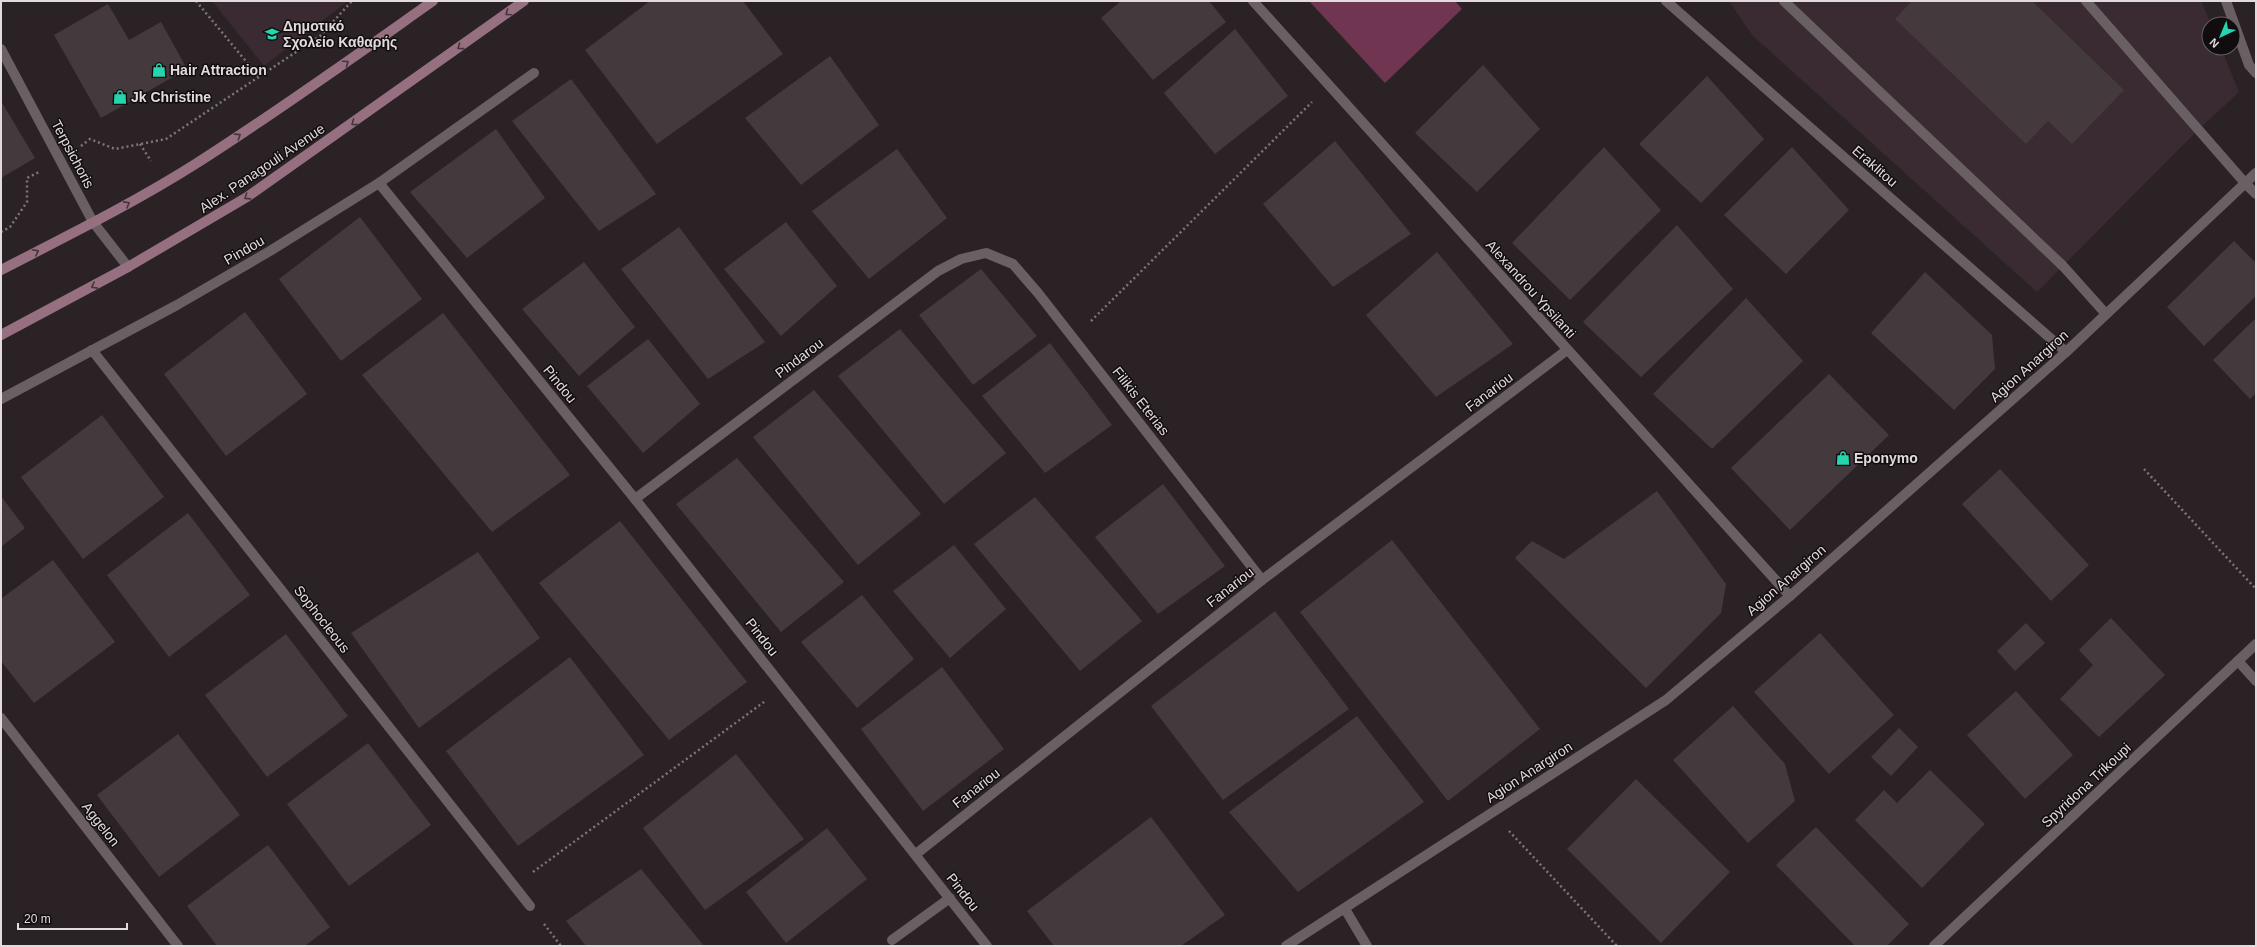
<svg xmlns="http://www.w3.org/2000/svg" width="2257" height="947" viewBox="0 0 2257 947" font-family="Arial,sans-serif">
  <style>
    .built { fill: #392b31 }
    .green { fill: #703550 }
    .building { fill: #443a3e }
    .lines { fill: none; stroke-linecap: round; stroke-linejoin: round }
    .path { stroke: #7e7679; stroke-width: 2.5; stroke-dasharray: 2 3; stroke-linecap: butt }
    .service { stroke: #6a6064; stroke-width: 10 }
    .minor { stroke: #6a6064; stroke-width: 10 }
    .tertiary { stroke: #6a6064; stroke-width: 10 }
    .secondary { stroke: #967080; stroke-width: 10 }
    .oneway { stroke: #46353c }
    .labels { text-anchor: middle; stroke-width: 3; stroke-linejoin: round; paint-order: stroke }
    .poi-label { font-size: 14px; font-weight: bold; fill: #e2dbde; stroke: #110d0e; text-anchor: start }
    .street-label { font-size: 14px; fill: #e2dbde; stroke: #110d0e }
  </style>
  <rect width="100%" height="100%" fill="#2b2225"/>
  <!-- built -->
  <g class="built">
    <polygon points="212,1 348,1 264,66"/>
    <polygon points="1729,1 2201,1 2211,24 2209,24 2209,48 2221,48 2239,92 2198,130 2037,292 1752,35"/>
  </g>
  <!-- green -->
  <polygon class="green" points="1309,1 1455,1 1462,9 1385,83"/>
  <!-- building -->
  <g class="building">
    <polygon points="650,1 743,1 783,54 657,144 585,50"/>
    <polygon points="1121,1 1209,1 1226,22 1153,80 1101,18"/>
    <polygon points="1912,1 2032,1 2124,90 2072,144 2048,121 2026,144 1895,19"/>
    <polygon points="108,4 129,40 161,22 187,69 101,118 54,35"/>
    <polygon points="1235,29 1288,96 1215,154 1164,93"/>
    <polygon points="830,56 879,125 801,185 745,118"/>
    <polygon points="1483,65 1540,129 1477,192 1415,133"/>
    <polygon points="1707,76 1764,139 1701,203 1639,144"/>
    <polygon points="571,79 656,194 599,231 512,121"/>
    <polygon points="1,101 35,158 1,178"/>
    <polygon points="496,129 545,198 467,258 410,192"/>
    <polygon points="1335,141 1411,234 1333,287 1263,204"/>
    <polygon points="1604,147 1661,210 1570,300 1512,243"/>
    <polygon points="1792,147 1849,210 1786,274 1724,215"/>
    <polygon points="897,149 947,218 869,279 812,211"/>
    <polygon points="360,217 422,299 341,361 279,279"/>
    <polygon points="786,222 837,286 781,336 724,269"/>
    <polygon points="1677,225 1733,289 1641,377 1583,322"/>
    <polygon points="679,227 765,342 708,379 621,269"/>
    <polygon points="2234,241 2256,263 2256,296 2204,346 2167,307"/>
    <polygon points="1437,252 1513,344 1436,397 1366,315"/>
    <polygon points="584,262 635,327 579,376 522,309"/>
    <polygon points="981,269 1037,336 973,385 919,315"/>
    <polygon points="1925,272 1992,335 1995,369 1954,410 1871,333"/>
    <polygon points="1746,298 1803,361 1712,449 1653,394"/>
    <polygon points="245,312 307,394 226,456 164,374"/>
    <polygon points="443,313 570,475 492,532 362,375"/>
    <polygon points="2256,318 2256,393 2250,399 2213,360"/>
    <polygon points="900,329 1006,453 944,504 838,376"/>
    <polygon points="648,339 700,404 643,453 587,386"/>
    <polygon points="1050,343 1112,425 1045,473 982,396"/>
    <polygon points="1829,374 1889,435 1790,530 1731,468"/>
    <polygon points="814,390 921,514 858,565 753,437"/>
    <polygon points="102,415 164,497 83,559 21,477"/>
    <polygon points="737,458 844,582 781,632 676,504"/>
    <polygon points="2000,469 2089,565 2051,601 1962,504"/>
    <polygon points="1163,484 1225,566 1158,614 1095,537"/>
    <polygon points="1657,491 1726,584 1721,613 1646,688 1515,558 1532,541 1564,559"/>
    <polygon points="1,496 25,528 1,547"/>
    <polygon points="1035,497 1142,621 1080,671 974,544"/>
    <polygon points="188,513 250,595 169,657 107,575"/>
    <polygon points="620,521 747,682 669,740 539,583"/>
    <polygon points="1392,540 1540,729 1448,801 1300,612"/>
    <polygon points="954,545 1006,609 950,658 893,591"/>
    <polygon points="478,552 540,638 419,728 351,633"/>
    <polygon points="53,560 115,642 34,703 1,661 1,599"/>
    <polygon points="862,595 914,659 857,708 801,642"/>
    <polygon points="1275,611 1349,709 1223,800 1151,706"/>
    <polygon points="2111,618 2165,675 2099,737 2060,699 2093,665 2079,650"/>
    <polygon points="2026,623 2045,643 2015,671 1997,651"/>
    <polygon points="1820,633 1894,715 1829,774 1754,692"/>
    <polygon points="286,634 348,716 267,777 205,695"/>
    <polygon points="570,657 644,755 518,846 446,751"/>
    <polygon points="942,667 1004,749 923,811 861,729"/>
    <polygon points="2016,691 2073,755 2025,799 1967,735"/>
    <polygon points="1733,706 1785,764 1795,801 1748,843 1673,760"/>
    <polygon points="1357,716 1424,802 1298,892 1229,812"/>
    <polygon points="1899,728 1918,747 1891,776 1871,757"/>
    <polygon points="178,734 240,815 159,877 97,795"/>
    <polygon points="368,743 431,825 349,886 287,804"/>
    <polygon points="736,754 804,839 705,910 643,828"/>
    <polygon points="1930,770 1985,824 1922,888 1855,820 1884,790 1897,803"/>
    <polygon points="1636,779 1730,872 1661,943 1567,849"/>
    <polygon points="1151,817 1225,915 1181,946 1054,946 1027,911"/>
    <polygon points="1816,827 1909,924 1887,946 1855,946 1776,865"/>
    <polygon points="827,828 867,879 786,943 746,892"/>
    <polygon points="268,845 330,927 305,946 217,946 187,906"/>
    <polygon points="641,869 704,946 586,946 566,921"/>
  </g>
  <g class="lines">
    <!-- path -->
    <g class="path">
      <polyline points="196,1 259,77"/>
      <polyline points="140,144 151,161"/>
      <polyline points="81,146 90,139 115,149 166,139 320,36 352,1"/>
      <polyline points="1,232 10,227 27,202 27,178 39,172"/>
      <polyline points="1091,321 1312,102"/>
      <polyline points="2144,469 2256,589"/>
      <polyline points="1509,831 1617,946"/>
      <polyline points="533,872 764,702"/>
      <polyline points="544,924 561,946"/>
    </g>
    <!-- service -->
    <g class="service">
      <polyline points="1784,1 2063,266 2106,314"/>
      <polyline points="2086,1 2245,183"/>
      <polyline points="2226,1 2249,65 2256,73"/>
      <polyline points="379,183 534,73"/>
      <polyline points="892,940 950,898"/>
    </g>
    <!-- minor -->
    <g class="minor">
      <polyline points="1253,1 1790,596"/>
      <polyline points="1666,1 2066,352"/>
      <polyline points="1,49 93,222 128,267"/>
      <polyline points="2245,183 2256,194"/>
      <polyline points="92,350 530,906"/>
      <polyline points="1,399 177,305 270,251 379,183 635,499 987,946"/>
      <polyline points="635,499 938,271 961,259 986,253 1013,264 1038,293 1262,580"/>
      <polyline points="2238,661 2256,681"/>
      <polyline points="1,718 178,946"/>
      <polyline points="916,854 1262,580 1567,350"/>
      <polyline points="1345,909 1367,946"/>
      <polyline points="1934,946 2256,644"/>
    </g>
    <!-- tertiary -->
    <polyline class="tertiary" points="1286,946 1666,700 1790,596 2066,352 2256,173"/>
    <!-- secondary -->
    <g class="secondary">
      <path d="M1 270C67 236 134 203 197 163 277 112 355 56 433 1"/>
      <polyline points="1,335 128,267 247,197 524,1"/>
    </g>
  </g>
  <!-- one-way arrows -->
  <defs><path id="oneway-chevron" d="M-2-3.5L2.5 0L-2 3.5" fill="none" stroke-width="1.6" stroke-linecap="round" stroke-linejoin="round"/></defs>
  <g class="oneway">
    <use href="#oneway-chevron" transform="translate(508 13) rotate(145)"/>
    <use href="#oneway-chevron" transform="translate(460 47) rotate(144)"/>
    <use href="#oneway-chevron" transform="translate(346 63) rotate(-35)"/>
    <use href="#oneway-chevron" transform="translate(354 123) rotate(144)"/>
    <use href="#oneway-chevron" transform="translate(238 136) rotate(-33)"/>
    <use href="#oneway-chevron" transform="translate(247 197) rotate(147)"/>
    <use href="#oneway-chevron" transform="translate(127 204) rotate(-29)"/>
    <use href="#oneway-chevron" transform="translate(36 252) rotate(-27)"/>
    <use href="#oneway-chevron" transform="translate(94 286) rotate(152)"/>
  </g>
  <!-- icons -->
  <defs>
    <symbol id="school-bare" viewBox="-9 -9 18 18"><path d="M0-5L7-2L0 1L-7-2ZM-4 1L0 2.5L4 1V4Q0 6-4 4Z" fill="#25d5ae" stroke="#110d0e" stroke-width="2.5" paint-order="stroke"/></symbol>
    <symbol id="shop-bare" viewBox="-9 -9 18 18"><path d="M-5-2.5h2.3a2.7 3.5 0 0 1 5.4 0H5L5.5 6h-11ZM-1.5-2.5h3a1.5 2.3 0 0 0-3 0Z" fill="#25d5ae" stroke="#110d0e" stroke-width="2.5" paint-order="stroke"/></symbol>
  </defs>
  <g fill-rule="evenodd">
    <use href="#school-bare" x="262" y="24" width="20" height="20"/>
    <use href="#shop-bare" x="149" y="60" width="20" height="20"/>
    <use href="#shop-bare" x="110" y="87" width="20" height="20"/>
    <use href="#shop-bare" x="1833" y="448" width="20" height="20"/>
  </g>
  <g class="labels">
    <!-- poi labels -->
    <g class="poi-label">
      <text x="283" y="31">Δημοτικό<tspan x="283" dy="16">Σχολείο Καθαρής</tspan></text>
      <text x="170" y="75">Hair Attraction</text>
      <text x="131" y="102">Jk Christine</text>
      <text x="1854" y="463">Eponymo</text>
    </g>
    <!-- street labels -->
    <g class="street-label">
      <text transform="translate(73 154) rotate(62)" y="5">Terpsichoris</text>
      <text transform="translate(1875 166) rotate(41)" y="5">Eraklitou</text>
      <text transform="translate(262 168) rotate(-34)" y="5">Alex. Panagouli Avenue</text>
      <text transform="translate(244 250) rotate(-30)" y="5">Pindou</text>
      <text transform="translate(1531 289) rotate(48)" y="5">Alexandrou Ypsilanti</text>
      <text transform="translate(799 358) rotate(-37)" y="5">Pindarou</text>
      <text transform="translate(2029 366) rotate(-42)" y="5">Agion Anargiron</text>
      <text transform="translate(560 384) rotate(51)" y="5">Pindou</text>
      <text transform="translate(1489 392) rotate(-37)" y="5">Fanariou</text>
      <text transform="translate(1141 401) rotate(52)" y="5">Filikis Eterias</text>
      <text transform="translate(1786 580) rotate(-41)" y="5">Agion Anargiron</text>
      <text transform="translate(1230 587) rotate(-38)" y="5">Fanariou</text>
      <text transform="translate(322 619) rotate(52)" y="5">Sophocleous</text>
      <text transform="translate(762 637) rotate(52)" y="5">Pindou</text>
      <text transform="translate(1529 772) rotate(-33)" y="5">Agion Anargiron</text>
      <text transform="translate(2086 785) rotate(-43)" y="5">Spyridona Trikoupi</text>
      <text transform="translate(976 788) rotate(-38)" y="5">Fanariou</text>
      <text transform="translate(101 824) rotate(52)" y="5">Aggelon</text>
      <text transform="translate(963 892) rotate(52)" y="5">Pindou</text>
    </g>
  </g>
  <!-- border -->
  <rect width="2257" height="947" fill="none" stroke="#e2dbde" stroke-width="4"/>
  <!-- north arrow -->
  <g transform="translate(2221 36) rotate(224)"><circle r="19" fill="#110d0e" stroke="#655f61"/>
  <path d="M0-3L7 15L0 10L-7 15Z" fill="#25d5ae"/>
  <text y="-6" font-size="11" font-weight="bold" text-anchor="middle" fill="#e2dbde">N</text>
  </g>
  <!-- scale -->
  <path d="M18 923v6h109v-6" fill="none" stroke="#e2dbde" stroke-width="2"/>
  <text x="24" y="923" font-size="12" fill="#e2dbde" stroke="#110d0e" stroke-width="3" paint-order="stroke">20 m</text>
</svg>
